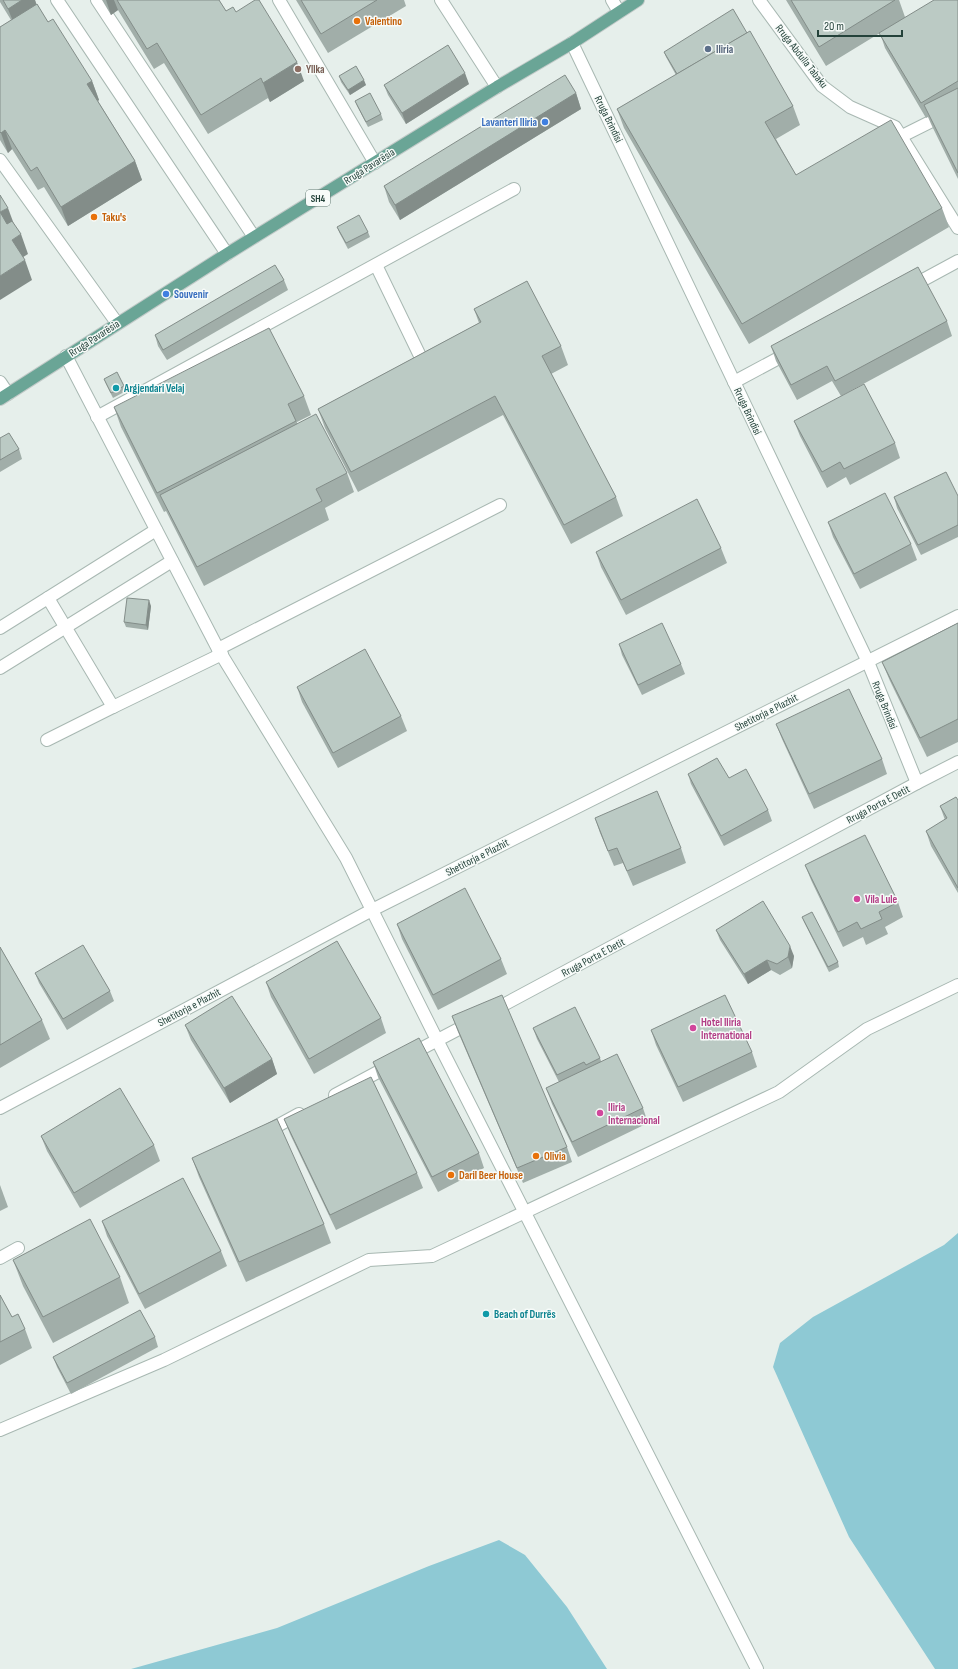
<svg xmlns="http://www.w3.org/2000/svg" width="958" height="1669" viewBox="0 0 958 1669" font-family="'Sofia Sans Condensed',sans-serif">
  <style>
    .water { fill: #8ec9d4 }
    .lines { fill: none; stroke-linecap: round; stroke-linejoin: round }
    .service-casing { stroke: #a8b8b2; stroke-width: 14 }
    .pedestrian-casing { stroke: #a8b8b2; stroke-width: 14 }
    .minor-casing { stroke: #a8b8b2; stroke-width: 14 }
    .primary-casing { stroke: #c2cac8; stroke-width: 14 }
    .service { stroke: #fff; stroke-width: 12 }
    .pedestrian { stroke: #fff; stroke-width: 12 }
    .minor { stroke: #fff; stroke-width: 12 }
    .primary { stroke: #6aa596; stroke-width: 12 }
    .wall { fill: #a1aea9 }
    .shaded-wall { fill: #838d89 }
    .building { fill: #bbcac4; stroke: #838d89 }
    .food-dot { fill: #e8710a; stroke: #f7fbf9; stroke-width: 1.5 }
    .service-dot { fill: #5c6f8a; stroke: #f7fbf9; stroke-width: 1.5 }
    .education-dot { fill: #8d6e63; stroke: #f7fbf9; stroke-width: 1.5 }
    .shop-dot { fill: #3f7fe0; stroke: #f7fbf9; stroke-width: 1.5 }
    .culture-dot { fill: #0f9aa8; stroke: #f7fbf9; stroke-width: 1.5 }
    .hotel-dot { fill: #d1479c; stroke: #f7fbf9; stroke-width: 1.5 }
    .labels { text-anchor: middle; stroke-width: 3; stroke-linejoin: round; paint-order: stroke }
    .shield { fill: #f7fbf9; stroke: #637a73; stroke-width: 1 }
    .shield-label { font-size: 10px; font-weight: bold; fill: #24423a }
    .food-label { font-size: 11px; font-weight: bold; fill: #c56008; stroke: #f7fbf9; text-anchor: start }
    .service-label { font-size: 11px; font-weight: bold; fill: #4e5e75; stroke: #f7fbf9; text-anchor: start }
    .street-label { font-size: 11px; fill: #24423a; stroke: #f7fbf9 }
    .education-label { font-size: 11px; font-weight: bold; fill: #785e54; stroke: #f7fbf9; text-anchor: start }
    .shop-label { font-size: 11px; font-weight: bold; fill: #366cbe; stroke: #f7fbf9; text-anchor: end }
    .culture-label { font-size: 11px; font-weight: bold; fill: #0d838f; stroke: #f7fbf9; text-anchor: start }
    .hotel-label { font-size: 11px; font-weight: bold; fill: #b23c85; stroke: #f7fbf9; text-anchor: start }
  </style>
  <rect width="100%" height="100%" fill="#e6efeb"/>
  <!-- water -->
  <g class="water">
    <polygon points="958,1233 958,1669 935,1669 849,1537 773,1367 780,1343 813,1317 944,1245"/>
    <polygon points="499,1540 525,1555 567,1607 607,1669 131,1669 277,1628 429,1566"/>
  </g>
  <g class="lines">
    <defs>
      <g id="service">
        <polyline points="57,0 227,254"/>
        <polyline points="902,136 958,108"/>
        <polyline points="0,160 117,323"/>
        <polyline points="376,265 422,360"/>
        <polyline points="66,356 218,649 500,505"/>
        <polyline points="0,382 8,394"/>
        <polyline points="97,417 514,189"/>
        <polyline points="48,598 113,707 222,654"/>
        <polyline points="0,628 156,530"/>
        <polyline points="218,649 346,858 437,1040 757,1669"/>
        <polyline points="0,668 172,561"/>
        <polyline points="47,740 113,707"/>
      </g>
      <polyline id="pedestrian" points="0,1430 164,1360 369,1260 432,1256 779,1092 867,1029 958,985"/>
      <g id="minor">
        <polyline points="97,0 254,237"/>
        <polyline points="279,0 375,163"/>
        <polyline points="441,0 497,87"/>
        <polyline points="612,0 619,12"/>
        <polyline points="759,0 822,86 850,107 895,127 958,228"/>
        <polyline points="572,43 868,662 917,783"/>
        <polyline points="910,287 958,261"/>
        <polyline points="734,382 790,352"/>
        <polyline points="492,1011 917,783 958,762"/>
        <polyline points="411,1054 472,1022"/>
        <polyline points="335,1095 391,1065"/>
        <polyline points="0,1108 372,910 958,616"/>
        <polyline points="266,1132 299,1114"/>
        <polyline points="0,1258 18,1248"/>
      </g>
      <polyline id="primary" points="0,399 227,254 497,87 572,43 638,0"/>
    </defs>
    <!-- service casing -->
    <use href="#service" class="service-casing"/>
    <!-- pedestrian casing -->
    <use href="#pedestrian" class="pedestrian-casing"/>
    <!-- minor casing -->
    <use href="#minor" class="minor-casing"/>
    <!-- primary casing -->
    <use href="#primary" class="primary-casing"/>
    <!-- service -->
    <use href="#service" class="service"/>
    <!-- pedestrian -->
    <use href="#pedestrian" class="pedestrian"/>
    <!-- minor -->
    <use href="#minor" class="minor"/>
    <!-- primary -->
    <use href="#primary" class="primary"/>
  </g>
  <!-- wall -->
  <g class="wall">
    <polygon points="0,0 35,0 36,4 48,22 92,81 99,100 98,101 135,161 142,180 68,226 44,187 38,190 12,149 8,153 0,140 0,27 11,20 0,2"/>
    <polygon points="102,0 219,0 226,11 236,12 304,81 270,102 268,98 208,134 164,63 154,69 118,10 111,15"/>
    <polygon points="296,0 404,0 406,6 328,53"/>
    <polygon points="786,0 899,0 905,17 958,0 958,179 931,124 928,117 926,118 885,48 880,33 826,66"/>
    <polygon points="747,33 793,106 800,125 776,139 796,175 942,208 949,227 749,344 624,128 617,109 676,75 666,57 664,52"/>
    <polygon points="339,76 366,85 350,95 341,82"/>
    <polygon points="469,84 406,124 388,95 384,85"/>
    <polygon points="576,93 581,109 400,220 389,202 384,186"/>
    <polygon points="355,101 381,114 383,120 368,127 357,106"/>
    <polygon points="337,227 368,232 370,237 348,249 339,232"/>
    <polygon points="284,280 288,290 167,360 158,346 155,335"/>
    <polygon points="474,309 561,346 568,365 551,374 616,497 623,516 571,544 503,415 358,492 325,428 318,409 479,323"/>
    <polygon points="947,321 952,336 841,396 832,381 797,400 776,361 771,346"/>
    <polygon points="104,379 124,386 126,391 113,398 106,384"/>
    <polygon points="304,396 311,415 297,422 297,423 347,473 354,492 325,508 329,520 204,586 166,511 164,512 121,427 114,407"/>
    <polygon points="794,421 895,443 900,458 850,485 846,477 827,488 800,436"/>
    <polygon points="0,438 19,449 22,459 0,472"/>
    <polygon points="958,496 958,537 921,555 897,508 894,497"/>
    <polygon points="828,522 911,544 917,560 860,589 833,537"/>
    <polygon points="721,548 727,563 626,615 601,567 596,552"/>
    <polygon points="151,606 148,630 126,627 124,622"/>
    <polygon points="958,623 958,742 927,757 890,681 882,662"/>
    <polygon points="619,644 681,664 685,674 642,695 622,655"/>
    <polygon points="297,687 401,716 407,731 338,768 302,702"/>
    <polygon points="776,724 882,759 887,774 814,809 782,739"/>
    <polygon points="688,774 729,778 768,810 772,821 724,846 691,784"/>
    <polygon points="958,800 958,893 931,846 926,831 945,820 940,806"/>
    <polygon points="595,818 681,848 686,863 633,886 623,863 614,866 600,833"/>
    <polygon points="805,865 898,902 903,917 885,927 888,934 866,945 863,937 843,947 811,880"/>
    <polygon points="802,917 838,962 839,967 829,972 804,922"/>
    <polygon points="397,924 501,959 507,974 438,1010 402,939"/>
    <polygon points="716,930 794,956 792,968 780,975 771,970 748,984 720,940"/>
    <polygon points="0,947 42,1020 50,1039 0,1068"/>
    <polygon points="35,973 110,991 114,1001 67,1030 39,983"/>
    <polygon points="266,982 381,1018 386,1033 314,1074 271,997"/>
    <polygon points="452,1016 567,1147 572,1162 523,1183 458,1032"/>
    <polygon points="185,1025 272,1059 277,1074 230,1103 191,1040"/>
    <polygon points="533,1028 600,1058 601,1061 643,1108 648,1123 578,1157 552,1104 546,1088 559,1082 537,1039"/>
    <polygon points="651,1030 752,1052 757,1067 683,1102 656,1045"/>
    <polygon points="373,1062 479,1153 484,1168 438,1192 378,1077"/>
    <polygon points="284,1119 417,1173 423,1188 336,1230 290,1134"/>
    <polygon points="41,1136 154,1145 160,1161 80,1208 47,1151"/>
    <polygon points="192,1158 324,1224 331,1243 246,1282 199,1177"/>
    <polygon points="0,1185 8,1207 0,1211"/>
    <polygon points="102,1221 221,1251 227,1266 145,1309 107,1236"/>
    <polygon points="13,1260 120,1277 129,1303 53,1343 23,1286"/>
    <polygon points="0,1295 12,1317 25,1329 32,1348 0,1365"/>
    <polygon points="155,1337 158,1347 71,1394 57,1367 53,1357"/>
  </g>
  <!-- shaded-wall -->
  <g class="shaded-wall">
    <polygon points="22,0 35,0 38,9 14,24 8,9"/>
    <polygon points="106,0 114,0 118,10 111,15"/>
    <polygon points="297,62 304,81 270,102 263,83"/>
    <polygon points="465,73 469,84 406,124 402,113"/>
    <polygon points="364,80 366,85 350,95 348,90"/>
    <polygon points="92,81 99,100 94,104 87,84"/>
    <polygon points="576,93 581,109 400,220 395,205"/>
    <polygon points="5,130 12,149 8,153 1,133"/>
    <polygon points="135,161 142,180 68,226 61,207"/>
    <polygon points="8,208 15,227 7,232 0,212"/>
    <polygon points="21,234 28,254 20,259 12,240"/>
    <polygon points="25,260 32,280 0,300 0,276"/>
    <polygon points="149,600 151,606 148,630 146,625"/>
    <polygon points="790,946 794,956 792,968 788,957"/>
    <polygon points="767,960 771,970 748,984 744,974"/>
    <polygon points="272,1059 277,1074 230,1103 224,1088"/>
  </g>
  <!-- building -->
  <g class="building">
    <polygon points="3,0 22,0 8,9"/>
    <polygon points="117,0 219,0 226,11 233,7 236,12 255,0 259,0 297,62 263,83 261,78 201,115 157,43 147,49"/>
    <polygon points="301,0 377,0 321,34"/>
    <polygon points="791,0 895,0 819,47"/>
    <polygon points="934,0 958,0 958,81 921,103 879,33"/>
    <polygon points="37,4 48,22 53,19 92,81 87,84 135,161 61,207 37,167 31,171 5,130 1,133 0,132 0,27"/>
    <polygon points="733,9 747,33 677,74 664,52"/>
    <polygon points="750,31 793,106 765,122 796,175 891,120 942,208 742,324 617,109"/>
    <polygon points="448,45 465,73 402,113 384,85"/>
    <polygon points="356,66 364,80 348,90 339,76"/>
    <polygon points="565,75 576,93 395,205 384,186"/>
    <polygon points="958,88 958,173 924,105"/>
    <polygon points="370,93 381,114 366,122 355,101"/>
    <polygon points="0,195 8,208 0,212 7,224 12,221 21,234 12,240 25,260 0,276"/>
    <polygon points="359,215 368,232 346,243 337,227"/>
    <polygon points="275,265 284,280 163,350 155,335"/>
    <polygon points="918,267 947,321 835,381 827,366 791,385 771,346"/>
    <polygon points="527,281 561,346 542,356 616,497 564,525 495,396 351,472 318,409 481,322 474,309"/>
    <polygon points="269,328 304,396 288,404 296,421 157,493 114,407"/>
    <polygon points="117,372 124,386 111,393 104,379"/>
    <polygon points="864,384 895,443 844,469 840,462 822,472 794,421"/>
    <polygon points="316,414 347,473 316,489 322,501 197,567 160,495"/>
    <polygon points="9,433 19,449 0,460 0,438"/>
    <polygon points="946,472 958,496 958,525 918,545 894,497"/>
    <polygon points="885,493 911,544 854,574 828,522"/>
    <polygon points="697,499 721,548 621,600 596,552"/>
    <polygon points="127,598 149,600 146,625 124,622"/>
    <polygon points="662,623 681,664 638,685 619,644"/>
    <polygon points="958,623 958,719 920,738 882,662"/>
    <polygon points="365,649 401,716 333,753 297,687"/>
    <polygon points="849,689 882,759 809,794 776,724"/>
    <polygon points="717,758 729,778 746,769 768,810 721,836 688,774"/>
    <polygon points="657,791 681,848 627,871 617,848 608,851 595,818"/>
    <polygon points="956,797 958,800 958,888 926,831 947,818 940,806"/>
    <polygon points="865,835 898,902 879,912 882,919 861,929 857,922 838,932 805,865"/>
    <polygon points="465,888 501,959 433,995 397,924"/>
    <polygon points="763,901 790,946 788,957 777,964 767,960 744,974 716,930"/>
    <polygon points="812,912 838,962 828,967 802,917"/>
    <polygon points="337,941 381,1018 309,1059 266,982"/>
    <polygon points="83,945 110,991 63,1019 35,973"/>
    <polygon points="0,947 42,1020 0,1045"/>
    <polygon points="502,995 567,1147 517,1168 452,1016"/>
    <polygon points="725,995 752,1052 678,1087 651,1030"/>
    <polygon points="232,996 272,1059 224,1088 185,1025"/>
    <polygon points="575,1007 600,1058 586,1065 584,1062 557,1075 533,1028"/>
    <polygon points="419,1038 479,1153 432,1177 373,1062"/>
    <polygon points="617,1054 643,1108 572,1142 546,1088"/>
    <polygon points="371,1077 417,1173 330,1215 284,1119"/>
    <polygon points="120,1088 154,1145 74,1193 41,1136"/>
    <polygon points="277,1119 324,1224 239,1262 192,1158"/>
    <polygon points="183,1178 221,1251 139,1294 102,1221"/>
    <polygon points="90,1219 120,1277 43,1317 13,1260"/>
    <polygon points="0,1295 12,1317 18,1314 25,1329 0,1342"/>
    <polygon points="140,1310 155,1337 67,1383 53,1357"/>
  </g>
  <!-- markers -->
  <g class="food-dot">
    <circle cx="357" cy="21" r="4"/>
    <circle cx="94" cy="217" r="4"/>
    <circle cx="536" cy="1156" r="4"/>
    <circle cx="451" cy="1175" r="4"/>
  </g>
  <circle class="service-dot" cx="708" cy="49" r="4"/>
  <circle class="education-dot" cx="298" cy="69" r="4"/>
  <g class="shop-dot">
    <circle cx="545" cy="122" r="4"/>
    <circle cx="166" cy="294" r="4"/>
  </g>
  <g class="culture-dot">
    <circle cx="116" cy="388" r="4"/>
    <circle cx="486" cy="1314" r="4"/>
  </g>
  <g class="hotel-dot">
    <circle cx="857" cy="899" r="4"/>
    <circle cx="693" cy="1028" r="4"/>
    <circle cx="600" cy="1113" r="4"/>
  </g>
  <g class="labels">
    <!-- shield labels -->
    <rect class="shield" x="306" y="190" width="24" height="16" rx="3"/>
    <g class="shield-label">
      <text x="318" y="202">SH4</text>
    </g>
    <!-- food labels -->
    <g class="food-label">
      <text x="365" y="25">Valentino</text>
      <text x="102" y="221">Taku's</text>
      <text x="544" y="1160">Olivia</text>
      <text x="459" y="1179">Daril Beer House</text>
    </g>
    <!-- service labels -->
    <g class="service-label">
      <text x="716" y="53">Iliria</text>
    </g>
    <!-- street labels -->
    <g class="street-label">
      <text transform="translate(802 56) rotate(52)" y="4">Rruga Abdulla Tabaku</text>
      <text transform="translate(609 119) rotate(64)" y="4">Rruga Brindisi</text>
      <text transform="translate(369 166) rotate(-32)" y="4">Rruga Pavarësia</text>
      <text transform="translate(94 338) rotate(-33)" y="4">Rruga Pavarësia</text>
      <text transform="translate(748 411) rotate(65)" y="4">Rruga Brindisi</text>
      <text transform="translate(885 705) rotate(68)" y="4">Rruga Brindisi</text>
      <text transform="translate(766 712) rotate(-27)" y="4">Shetitorja e Plazhit</text>
      <text transform="translate(878 804) rotate(-28)" y="4">Rruga Porta E Detit</text>
      <text transform="translate(477 857) rotate(-27)" y="4">Shetitorja e Plazhit</text>
      <text transform="translate(593 957) rotate(-28)" y="4">Rruga Porta E Detit</text>
      <text transform="translate(189 1007) rotate(-28)" y="4">Shetitorja e Plazhit</text>
    </g>
    <!-- education labels -->
    <g class="education-label">
      <text x="306" y="73">Yllka</text>
    </g>
    <!-- shop labels -->
    <g class="shop-label">
      <text x="537" y="126">Lavanteri Iliria</text>
      <text x="174" y="298" text-anchor="start">Souvenir</text>
    </g>
    <!-- culture labels -->
    <g class="culture-label">
      <text x="124" y="392">Argjendari Velaj</text>
      <text x="494" y="1318">Beach of Durrës</text>
    </g>
    <!-- hotel labels -->
    <g class="hotel-label">
      <text x="865" y="903">Vila Lule</text>
      <text x="701" y="1026">Hotel Iliria<tspan x="701" dy="13">International</tspan></text>
      <text x="608" y="1111">Iliria<tspan x="608" dy="13">Internacional</tspan></text>
    </g>
  </g>
  <!-- scale -->
  <path d="M818 30v6h84v-6" fill="none" stroke="#24423a" stroke-width="2"/>
  <text x="824" y="30" font-size="12" fill="#24423a" stroke="#f7fbf9" stroke-width="3" paint-order="stroke">20 m</text>
</svg>
